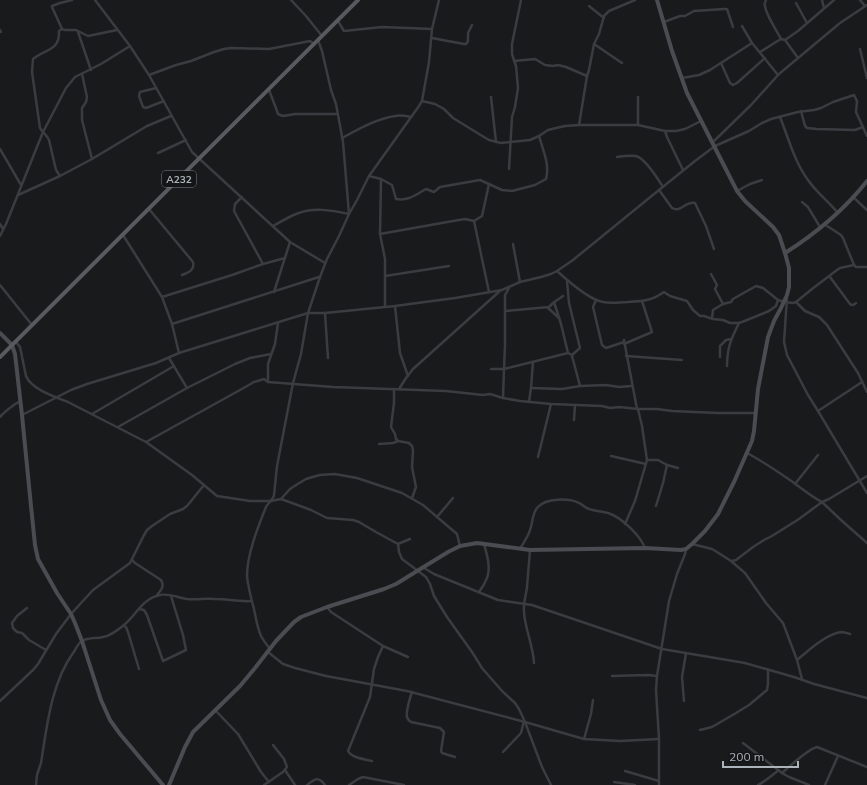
<svg xmlns="http://www.w3.org/2000/svg" width="867" height="785" viewBox="0 0 867 785" font-family="Mulish,sans-serif">
  <style>
    .lines { fill: none; stroke-linecap: round; stroke-linejoin: round }
    .street { stroke: #3b3c40; stroke-width: 2.5 }
    .secondary { stroke: #494c50; stroke-width: 4 }
    .primary { stroke: #575a5f; stroke-width: 4 }
    .labels { text-anchor: middle; stroke-width: 4; stroke-linejoin: round; paint-order: stroke }
    .shield { fill: #141517; stroke: #7e848a; stroke-width: 1 }
    .shield-label { font-size: 10px; font-weight: bold; fill: #acb3bb }
  </style>
  <rect width="100%" height="100%" fill="#191a1c"/>
  <g class="lines">
    <!-- street -->
    <g class="street">
      <polyline points="95,0 130,46 149,75 192,152 290,242 325,263"/>
      <polyline points="291,0 306,16 322,36"/>
      <path d="M766 0C765 3 764 3 765 6 766 15 777 31 781 39"/>
      <polyline points="822,0 824,8"/>
      <polyline points="860,0 865,6"/>
      <polyline points="796,3 807,23"/>
      <polyline points="589,6 604,18"/>
      <polyline points="338,21 344,31 382,27 432,29"/>
      <polyline points="664,22 680,16 685,16 694,11 724,9 727,9 733,27"/>
      <polyline points="742,26 752,43 778,75"/>
      <polyline points="62,29 65,30 76,30 88,36 117,30"/>
      <polyline points="62,29 52,7 52,6 60,3 72,0"/>
      <polyline points="0,30 1,32"/>
      <polyline points="78,32 91,70"/>
      <polyline points="432,38 464,44 466,44 468,41 468,33 472,25"/>
      <polyline points="785,40 798,58"/>
      <polyline points="594,44 622,63"/>
      <polyline points="860,49 867,78"/>
      <polyline points="760,52 776,42 781,39 785,40 798,31 834,0"/>
      <polyline points="514,61 535,59 545,65 553,66 558,65 566,67 587,76"/>
      <polyline points="721,63 730,83 733,85 737,83 765,58"/>
      <polyline points="82,74 87,97 86,102 82,108 82,120 92,159"/>
      <polyline points="149,75 176,65 191,61 214,52 224,49 231,48 269,49 310,41 314,44"/>
      <polyline points="682,78 699,75 710,70 752,43"/>
      <polyline points="156,88 140,92 139,96 143,107 146,108 164,101"/>
      <polyline points="269,90 277,111 278,114 283,116 295,114 337,114"/>
      <polyline points="491,97 496,142"/>
      <polyline points="422,101 435,104 444,109 453,118 479,134 489,140 501,143 530,140 539,136 548,130 556,128 565,126 579,125 638,125 665,131 676,131 685,129 701,121"/>
      <polyline points="801,111 805,126 807,128 817,129 855,130 863,127"/>
      <path d="M780 117C788 137 795 163 808 180 816 192 828 201 837 212"/>
      <polyline points="579,125 587,76 589,70 594,44 599,34 604,16 609,11 635,0"/>
      <polyline points="638,125 638,97"/>
      <polyline points="665,131 667,137 683,170"/>
      <path d="M342 138C359 129 376 119 395 116 400 115 406 116 411 117"/>
      <polyline points="713,142 751,105 779,74 840,23 867,5"/>
      <polyline points="0,149 21,185"/>
      <polyline points="158,153 186,140"/>
      <path d="M617 157C623 156 630 155 636 156 645 158 658 179 663 187"/>
      <polyline points="509,169 512,117 515,107 518,88 516,66 512,54 512,44 521,0"/>
      <path d="M60 176 56 170 49 140C47 135 43 133 40 128L32 72 33 59C45 49 60 51 59 31L62 29"/>
      <path d="M369 176 381 179 392 185 396 199C409 201 415 195 426 189L434 192 440 187 480 180 502 190 512 191 535 185 546 179C550 165 543 150 539 136"/>
      <polyline points="381,179 380,234 385,259 385,306"/>
      <path d="M659 190 672 208C681 213 685 201 695 203L706 226 714 249"/>
      <polyline points="737,191 750,184 762,180"/>
      <polyline points="18,195 60,176 92,159 147,126 171,116"/>
      <polyline points="242,197 235,204 234,211 263,264"/>
      <polyline points="853,197 867,210"/>
      <polyline points="802,202 808,207 820,227"/>
      <path d="M149 209 193 262C195 270 189 272 182 275"/>
      <polyline points="474,221 482,216 489,184"/>
      <polyline points="0,224 3,229"/>
      <polyline points="824,224 841,235 843,238 854,265 856,267 867,267"/>
      <path d="M273 226C281 222 288 217 296 214 313 207 331 210 349 214L343 142 336 104 331 90 322 51 318 40"/>
      <polyline points="380,234 453,221 465,219 474,221 489,292"/>
      <polyline points="123,235 162,297 172,324 179,353"/>
      <polyline points="0,236 6,224 43,132 66,88 75,77 101,64 130,46"/>
      <polyline points="513,244 520,282"/>
      <path d="M557 271C568 281 589 300 603 302 612 304 620 302 628 302 644 301 651 301 664 292L670 296 687 301 693 310 700 316H704L713 319 723 320 730 323H738L742 322 769 311 776 306 778 300"/>
      <polyline points="711,274 717,285 715,289 723,304"/>
      <polyline points="385,276 449,266"/>
      <path d="M830 277 850 304C852 306 854 305 856 303"/>
      <polyline points="0,285 32,325"/>
      <polyline points="509,288 505,295 505,345 504,369 568,353"/>
      <polyline points="274,292 290,242"/>
      <polyline points="162,297 232,275 263,264 285,258"/>
      <polyline points="787,298 784,342 787,355 808,395 818,411 867,493"/>
      <polyline points="596,300 593,307 602,345 606,348 624,342"/>
      <polyline points="554,302 561,324 568,353 572,355 580,348 569,303 567,281"/>
      <polyline points="796,302 805,311 819,317 827,325 858,373 867,392"/>
      <polyline points="395,306 400,353 408,376"/>
      <polyline points="548,308 559,318"/>
      <polyline points="506,311 549,307 553,303 563,296"/>
      <polyline points="325,313 328,358"/>
      <polyline points="712,318 713,310 723,304 731,302 733,299 756,286 763,288 778,300 784,302 793,303 796,302 812,289 837,270 840,268 854,265"/>
      <polyline points="172,324 319,277"/>
      <polyline points="624,340 637,409"/>
      <path d="M16 342 20 347 26 376C31 389 55 397 68 402L146 442 192 475 217 496 250 501H271L281 499 290 489 296 485 306 479 316 476 320 475 335 474 357 478 402 493 423 505 457 534 460 546"/>
      <polyline points="624,344 652,332 642,301"/>
      <polyline points="572,356 580,386"/>
      <polyline points="626,356 682,360"/>
      <polyline points="720,357 720,346 726,340 731,339"/>
      <polyline points="169,358 187,388"/>
      <path d="M727 366C727 348 731 339 739 323"/>
      <polyline points="491,369 504,369 503,398"/>
      <polyline points="268,382 268,364 275,344 278,323"/>
      <polyline points="531,388 562,389 580,386 606,385 619,387 632,386"/>
      <polyline points="394,389 394,403 391,427 395,434 396,439 398,441 409,443 412,446 413,450 412,467 416,487 412,498"/>
      <polyline points="399,389 406,378 413,369 501,290"/>
      <polyline points="529,402 531,388 533,362"/>
      <polyline points="818,411 862,382"/>
      <polyline points="92,414 174,366"/>
      <polyline points="22,415 71,390 87,384 156,363 179,353 308,313 325,313 395,306 455,298 502,290 520,282 541,277 551,274 557,271 573,260 659,190 695,161 715,146 749,131 762,123 771,119 798,112 814,110 821,108 833,102 854,95 857,101 856,112 867,136"/>
      <path d="M0 417C6 410 12 406 20 401"/>
      <polyline points="574,420 575,405"/>
      <polyline points="118,427 187,388 235,364 250,358 271,354"/>
      <polyline points="146,442 240,390 254,382 264,379 268,382 333,387 446,391 483,395 490,394 503,398 520,401 551,404 602,406 610,408 619,407 638,409 657,409 672,411 718,413 755,413"/>
      <polyline points="379,444 393,443 398,441"/>
      <path d="M747 453C760 460 774 469 787 478 799 486 809 495 822 502L829 499 867 476"/>
      <polyline points="611,456 646,464"/>
      <polyline points="538,457 551,404"/>
      <polyline points="647,460 658,460 667,465 678,468"/>
      <polyline points="795,484 818,455"/>
      <polyline points="281,499 311,510 327,518 353,520 359,522 376,532 398,544 410,539"/>
      <polyline points="656,506 663,483 667,465"/>
      <polyline points="437,517 453,498"/>
      <polyline points="625,524 635,501 647,460 642,426 638,409"/>
      <polyline points="398,544 399,552 402,559 426,577 430,584 434,596 447,617 472,652 482,668 502,691 515,703 519,709 525,722 542,767 551,785"/>
      <polyline points="692,544 712,549 717,552 731,561 745,573 766,603 783,623 797,660 802,679"/>
      <path d="M520 549C523 543 528 537 530 530 533 523 532 512 538 507 546 498 569 498 579 503 582 504 584 507 587 508 591 511 602 511 608 513 621 517 640 535 645 548"/>
      <path d="M530 550C529 563 528 575 527 587 526 596 523 603 524 612 525 629 533 645 534 663"/>
      <path d="M132 560 135 563 161 580C165 586 161 590 157 595"/>
      <polyline points="732,561 736,560 753,547 764,540 772,536 799,519 822,502 841,520 867,543"/>
      <polyline points="424,568 434,574 498,600 532,605 662,649 745,663 794,677 814,684 867,698"/>
      <path d="M479 592C482 588 485 583 487 578 491 567 487 555 484 544"/>
      <polyline points="327,607 331,612 383,646 408,657"/>
      <polyline points="27,608 17,616 12,623 13,628 17,632 22,633 29,640 46,650"/>
      <polyline points="139,609 144,610 147,615 163,661 186,650 183,635 171,596"/>
      <polyline points="124,626 126,627 128,632 139,669"/>
      <path d="M270 649C267 645 263 640 261 636 257 627 256 618 254 609 251 598 248 587 247 576 247 554 258 527 266 507 268 503 273 500 274 495L277 466 293 383 301 354 308 313 320 277 327 259 339 236 349 214 357 200 369 176 419 106 422 101 429 62 432 29 439 0"/>
      <polyline points="268,652 283,664 295,668 326,676 407,691 525,722 584,739 620,741 659,739"/>
      <path d="M797 660C808 651 826 634 841 632 844 632 847 633 850 634"/>
      <polyline points="612,676 648,675 657,676"/>
      <path d="M412 692C410 698 406 712 407 717 408 720 409 721 411 722L440 728 444 732 441 751 442 753 455 757"/>
      <polyline points="0,701 33,670 38,664 56,634 71,614 93,590 130,563 144,535 147,530 152,526 170,514 183,509 187,506 204,485"/>
      <polyline points="684,701 682,677 686,653"/>
      <polyline points="215,710 238,734 261,772 269,782"/>
      <polyline points="700,730 712,727 736,713 749,705 767,690 768,684 768,670"/>
      <polyline points="584,739 591,714 593,700"/>
      <polyline points="743,743 782,773 789,777 809,785"/>
      <polyline points="503,752 521,733 524,721"/>
      <path d="M372 761C364 759 352 758 348 751L370 697 374 669 378 657 383 646"/>
      <polyline points="285,770 295,785"/>
      <polyline points="625,771 659,781"/>
      <path d="M782 773C790 766 808 749 817 747L867 767"/>
      <polyline points="614,782 635,785"/>
      <path d="M36 785 37 775 41 763C47 726 51 684 73 653 76 649 78 643 82 641 89 637 96 639 103 637 110 636 118 630 124 625 136 615 143 598 160 595 168 593 179 598 187 599 197 600 206 598 215 599 227 599 239 602 251 601"/>
      <polyline points="264,785 283,772 287,767 284,759 273,745"/>
      <path d="M307 785C315 779 318 776 325 785"/>
      <polyline points="349,785 358,779 363,777 404,785"/>
      <polyline points="659,785 659,739 656,690 657,676 669,601 677,574 685,554 686,549"/>
      <path d="M758 785C766 781 772 775 779 770"/>
      <polyline points="825,785 838,756"/>
    </g>
    <!-- secondary -->
    <g class="secondary">
      <path d="M785 253C815 234 845 209 867 181"/>
      <polyline points="0,333 12,345 15,354 22,415 31,506 35,545 38,559 57,593 71,614 75,623 82,641 101,700 110,720 120,734 163,785"/>
      <polyline points="169,785 185,747 193,732 240,686 255,668 276,641 294,622 301,617 327,607 384,589 396,584 448,552 460,546 477,543 530,550 645,548 681,550 686,549 692,544 705,531 718,514 734,482 752,441 754,431 758,389 768,337 774,321 781,308 787,295 789,287 789,268 785,253 779,235 773,227 745,201 737,191 687,93 672,51 657,0"/>
    </g>
    <!-- primary -->
    <polyline class="primary" points="0,357 358,0"/>
  </g>
  <g class="labels">
    <!-- shield labels -->
    <rect class="shield" x="162" y="171" width="34" height="16" rx="3"/>
    <g class="shield-label">
      <text x="179" y="183">A232</text>
    </g>
  </g>
  <!-- scale -->
  <path d="M723 761v6h75v-6" fill="none" stroke="#acb3bb" stroke-width="2"/>
  <text x="729" y="761" font-size="12" fill="#acb3bb" stroke="#141517" stroke-width="3" paint-order="stroke">200 m</text>
</svg>
